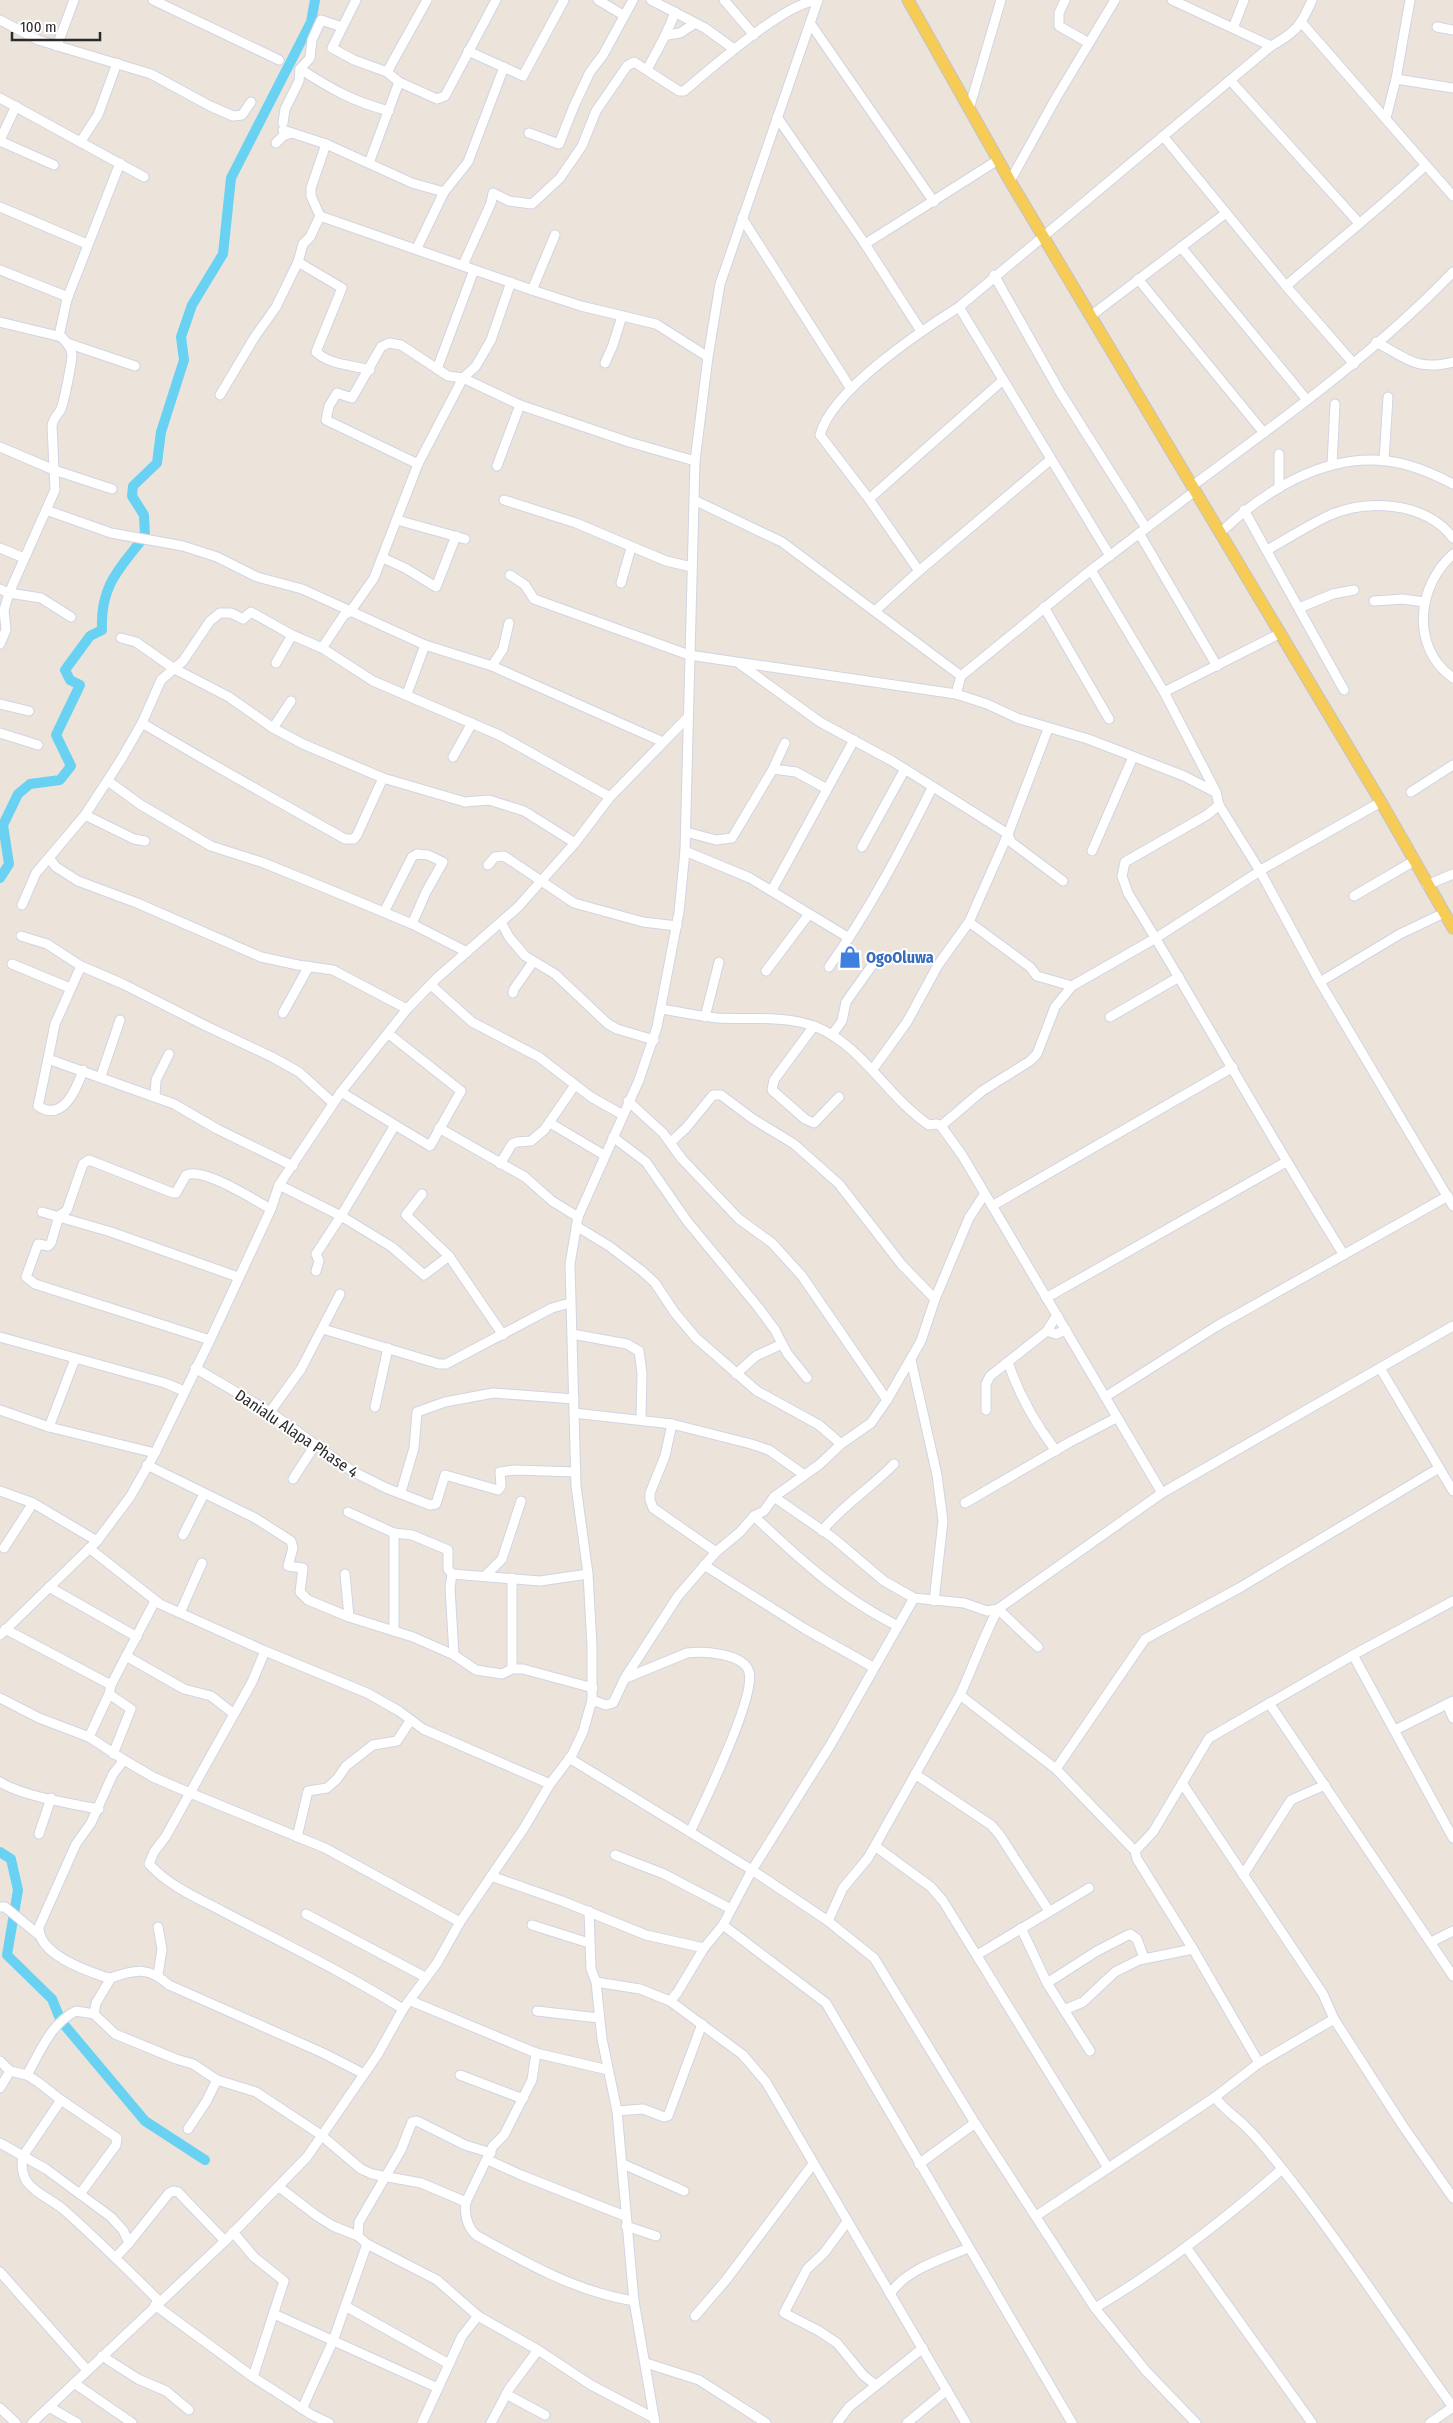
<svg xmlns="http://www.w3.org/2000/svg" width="1453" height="2423" viewBox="0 0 1453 2423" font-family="'Fira Sans Condensed',sans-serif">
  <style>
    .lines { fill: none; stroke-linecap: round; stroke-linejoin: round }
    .river { stroke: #69d2f3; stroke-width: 10 }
    .minor-casing { stroke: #d0d4e3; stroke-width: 11 }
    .major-casing { stroke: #c3c3c3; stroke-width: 13 }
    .minor { stroke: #fff; stroke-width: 9 }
    .major { stroke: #f6cc57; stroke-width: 11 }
    .labels { text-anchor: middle; stroke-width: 4; stroke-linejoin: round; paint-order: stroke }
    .shop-label { font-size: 16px; font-weight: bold; fill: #366cbe; stroke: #fff; text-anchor: start }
    .street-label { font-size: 16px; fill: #2a2a2a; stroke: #fff }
  </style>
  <rect width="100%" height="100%" fill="#ece4db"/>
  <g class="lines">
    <!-- river -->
    <g class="river">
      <path d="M0 878 9 864 3 825 18 794 30 784 60 780 71 766 56 735 80 685 70 680 65 670 90 636 102 630C100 586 119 569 145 536L144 515 132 496 133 486 157 463 161 432 184 360 181 337 192 305 223 254 231 178 311 22 315 0"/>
      <polyline points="0,1852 11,1859 18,1890 7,1955 52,1999 61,2021 145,2121 205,2160"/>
    </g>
    <defs>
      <g id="minor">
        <polyline points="153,0 279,60"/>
        <polyline points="356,0 332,48 354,60 387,72 399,82 437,99 445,96 496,0"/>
        <polyline points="598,0 623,15"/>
        <polyline points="651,0 705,28 734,49"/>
        <polyline points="724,0 754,35"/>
        <polyline points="1065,0 1059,13 1059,26 1089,43"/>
        <polyline points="1172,0 1271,46"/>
        <polyline points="0,20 38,40 151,74 210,106 233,116 242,115 251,102"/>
        <polyline points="810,23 934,202"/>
        <polyline points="1302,23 1453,196"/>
        <polyline points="1437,27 1453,30"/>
        <polyline points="1233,28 1244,0"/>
        <polyline points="668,35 680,33 694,24"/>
        <polyline points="57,46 74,0"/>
        <polyline points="468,51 523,76 564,0"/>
        <path d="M300 69C333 90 352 101 389 111"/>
        <path d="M647 70C657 50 668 33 675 12"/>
        <polyline points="387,72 427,0"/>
        <polyline points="1396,79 1453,88"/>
        <polyline points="1230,80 1359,223"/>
        <polyline points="0,98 144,177"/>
        <polyline points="969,109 1001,0"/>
        <polyline points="777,117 865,244 921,331"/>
        <polyline points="1386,118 1396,79 1410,0"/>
        <polyline points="283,123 285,109 299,81 300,69 310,58 312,40 321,20 342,27"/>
        <polyline points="283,130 326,144 412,183 444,192"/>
        <polyline points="529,133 559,144 574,106 590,72 603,55 633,0"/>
        <polyline points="1163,136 1286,286 1354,364"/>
        <polyline points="0,140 16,106"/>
        <polyline points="0,141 54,165"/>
        <polyline points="81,141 98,115 117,63"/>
        <polyline points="276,143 283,136 291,133"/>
        <polyline points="369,163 399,82"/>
        <polyline points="1010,181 1056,98 1115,0"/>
        <polyline points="0,207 87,244"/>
        <polyline points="320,216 311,196 311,188 326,144"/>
        <polyline points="742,218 851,389"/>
        <polyline points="865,244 998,160"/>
        <polyline points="1181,247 1307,400"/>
        <polyline points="417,248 444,192 468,162 504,67"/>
        <path d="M298 262 342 288 316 352C330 365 352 365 370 370"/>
        <path d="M463 265 491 203 493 193 509 201 532 204 560 178 582 146 596 111 627 66 634 62 679 91H684C709 70 788 0 817 1"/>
        <polyline points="0,270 68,297"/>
        <polyline points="994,275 1060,392 1146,528"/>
        <polyline points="1138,279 1264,433"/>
        <path d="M1286 286C1332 246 1380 208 1425 166"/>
        <polyline points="532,290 555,235"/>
        <polyline points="959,307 1110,556"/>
        <polyline points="1092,315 1226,213"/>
        <polyline points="0,322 62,337"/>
        <path d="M1376 342C1408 359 1416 371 1453 362"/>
        <polyline points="67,343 135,366"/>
        <polyline points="605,363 613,345 622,316"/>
        <polyline points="437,369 474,270"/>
        <polyline points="220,395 254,338 276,307 298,262 303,244 310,237 320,216 532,290 581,306 656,324 708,357"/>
        <polyline points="0,447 54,470 112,489"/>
        <polyline points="1384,461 1388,397"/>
        <polyline points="418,464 326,420 329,406 337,393 352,398 381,347 389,343 401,345 448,376 463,378 520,405 629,442 695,461"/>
        <polyline points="1332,465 1335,404"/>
        <polyline points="497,466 520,405"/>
        <path d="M1192 486C1283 419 1375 353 1453 272"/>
        <polyline points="1279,488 1279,454"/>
        <polyline points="869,499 1002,381"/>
        <polyline points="504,500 576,523 666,561 692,567"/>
        <polyline points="694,500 782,542 961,676"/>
        <polyline points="46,510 111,533 183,546 217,557 257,577 302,589 425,645 492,666 663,742"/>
        <polyline points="1244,510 1344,690"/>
        <polyline points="397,520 465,539"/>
        <polyline points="1139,533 1217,666"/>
        <path d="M1220 533C1264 491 1324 453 1388 461 1411 464 1432 473 1453 484"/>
        <polyline points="0,548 24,558"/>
        <path d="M1267 550C1287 539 1307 526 1328 516 1367 498 1426 502 1453 538"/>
        <path d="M1453 554C1417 586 1410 647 1453 678"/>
        <polyline points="383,558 405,568 436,587 456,536"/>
        <polyline points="1091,570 1164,692 1216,792 1219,805 1260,871 1320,982 1453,1206"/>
        <path d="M919 571 869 499 820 435C832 390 919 332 959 307L1271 46C1296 32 1301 26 1312 0"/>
        <polyline points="510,575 525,585 534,599 689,655 956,694 961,676 1091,570 1195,491"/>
        <polyline points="621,583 631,548"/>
        <polyline points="0,589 9,593 41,598 71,617"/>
        <polyline points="1374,601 1403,599 1424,602"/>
        <polyline points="1044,607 1109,719"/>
        <polyline points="1299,608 1333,594 1354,590"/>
        <polyline points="876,610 919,571 1050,460"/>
        <polyline points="121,638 136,642 173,668 229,697 273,728 303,744 383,778"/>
        <path d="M0 644 6 630 4 610 9 593 55 490 52 426C53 418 58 415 61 409 64 402 72 362 72 354 71 347 65 339 59 336L67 299 120 163"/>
        <polyline points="322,648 344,615 350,612 374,578 418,464 463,378 476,366 491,340 511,282"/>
        <polyline points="276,663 292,635 322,648 373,681 499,735 610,797"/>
        <polyline points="740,664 820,722 892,761 1008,834 1011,842 1063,881"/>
        <polyline points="492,666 503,649 509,623"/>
        <polyline points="1164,692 1281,633"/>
        <polyline points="407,694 425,645"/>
        <polyline points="956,694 987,704 1017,718 1088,739 1184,776 1215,792"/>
        <polyline points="0,704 29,711"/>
        <path d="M142 723C209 763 277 801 345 839H354L357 835 383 778 465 802 489 800 524 811 575 843"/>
        <polyline points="273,728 291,701"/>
        <polyline points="0,733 38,745"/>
        <polyline points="453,757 472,723"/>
        <polyline points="773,769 796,772 827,789"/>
        <polyline points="108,781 141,805 211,846 264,863 340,894 412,924 467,952"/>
        <polyline points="1411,792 1453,765"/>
        <path d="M1219 805 1207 815 1125 862 1122 876 1128 893C1202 1013 1269 1136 1344 1255"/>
        <polyline points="85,815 134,839 145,841"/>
        <polyline points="686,832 716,840 732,838 773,769 785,743"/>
        <polyline points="862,847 905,769"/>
        <polyline points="685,851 750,878 849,938"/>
        <polyline points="1092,851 1133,757"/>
        <polyline points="49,858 56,867 78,881 137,903 261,957 298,965 333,970 407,1009"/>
        <polyline points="488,865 495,857 504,856 574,903 643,922 677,926"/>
        <polyline points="1259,871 1381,802"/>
        <polyline points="1427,885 1453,874"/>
        <polyline points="772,890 854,740"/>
        <polyline points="1354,896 1414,861"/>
        <polyline points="22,905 36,873 85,815 122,758 142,723 161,680 183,661 210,621 220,613 231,613 243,619 251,612 292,635"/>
        <polyline points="384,912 412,857 417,854 428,855 443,862 426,892 412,924"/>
        <polyline points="501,922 509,937 525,956 555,974 608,1024 617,1029 654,1040"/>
        <polyline points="969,922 1030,967 1037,976 1072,986"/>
        <polyline points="21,936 47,944 81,966"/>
        <polyline points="12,964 70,988"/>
        <path d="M829 967C869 911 901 850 932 788"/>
        <polyline points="766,971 809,914"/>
        <polyline points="1320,982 1400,934 1444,913"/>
        <polyline points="431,985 472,1022 539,1057 591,1097 623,1115"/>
        <polyline points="513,993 514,989 533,962"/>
        <path d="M661 1009C680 1012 698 1016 717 1018 755 1020 798 1013 832 1035 870 1059 892 1100 929 1125L937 1124 941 1126"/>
        <polyline points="283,1013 309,966"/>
        <polyline points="705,1017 719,962"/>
        <polyline points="1110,1017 1179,977"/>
        <polyline points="814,1026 774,1080 772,1090 805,1119 814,1123 839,1097"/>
        <polyline points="389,1034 461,1091 430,1146 395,1125"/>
        <polyline points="832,1035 842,1021 846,1002 873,964"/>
        <path d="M48 1059 38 1106C63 1123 77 1088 83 1070"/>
        <polyline points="873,1069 907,1022 938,965 969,922 1008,834 1048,729"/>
        <polyline points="101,1076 120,1020"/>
        <polyline points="155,1096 156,1080 169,1054"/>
        <polyline points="628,1101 663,1133 682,1159 739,1219 772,1243 802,1276 887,1400"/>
        <polyline points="550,1123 604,1155"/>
        <polyline points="439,1128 525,1177 552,1201 578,1217"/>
        <polyline points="613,1137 646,1162 687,1221 758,1307 775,1330 787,1353 807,1378"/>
        <polyline points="671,1142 686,1128 713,1095 721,1095 753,1119 794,1144 839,1184 902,1265 935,1299"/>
        <polyline points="500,1164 512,1144 517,1142 531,1141 544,1130 575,1085"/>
        <polyline points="293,1166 217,1129 174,1104 48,1059 55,1024 81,966 123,984 204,1025 272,1057 299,1072 333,1103"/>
        <polyline points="279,1185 341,1216 392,1247 424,1275 449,1256"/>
        <polyline points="422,1194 406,1215 449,1256 503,1335"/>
        <polyline points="992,1206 1233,1067"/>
        <polyline points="42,1212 111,1232 238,1277"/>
        <polyline points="576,1226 609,1246 642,1271 655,1283 675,1313 696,1338 757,1391 819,1425 841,1444"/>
        <polyline points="316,1271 319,1261 316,1254 341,1216 395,1125 341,1092"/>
        <polyline points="1046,1298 1286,1162"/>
        <polyline points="323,1329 439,1364 446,1364 552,1308 570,1303"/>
        <polyline points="1047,1331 1056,1334 1066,1330"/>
        <polyline points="572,1334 627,1344 639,1351 642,1373 641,1419"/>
        <polyline points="0,1337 165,1383 184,1391"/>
        <path d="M210 1340 35 1284 26 1277 38 1244 48 1246 51 1243 59 1216 67 1210 83 1164 89 1160 173 1193H176L186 1175C204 1167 254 1200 271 1209"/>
        <polyline points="911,1360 937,1475 943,1521 934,1601"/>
        <path d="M1008 1362C1019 1396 1035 1423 1056 1451"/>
        <polyline points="195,1368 270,1412 352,1471 386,1488 430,1505 436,1504 445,1475 498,1490 501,1486 500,1472 514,1470 576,1472"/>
        <polyline points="1380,1368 1453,1491"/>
        <polyline points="736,1374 756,1356 782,1344"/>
        <polyline points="1105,1397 1217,1326 1448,1196"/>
        <polyline points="375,1407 388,1348"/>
        <polyline points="0,1410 49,1427 155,1453"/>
        <polyline points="986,1410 986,1384 990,1376 1047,1331 1057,1315"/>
        <polyline points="270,1412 301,1369 340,1294"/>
        <polyline points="574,1413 672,1424 751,1444 769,1450 803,1474"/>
        <polyline points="672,1424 665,1456 650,1493 650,1500 653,1508 716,1552"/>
        <polyline points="49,1427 75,1359"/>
        <polyline points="147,1465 255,1518 291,1541 293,1548 288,1566 303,1568 300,1592 308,1600 349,1617 413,1637 454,1655 476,1670 502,1674 512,1669 523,1669 593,1688"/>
        <polyline points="293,1479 315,1445"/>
        <polyline points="0,1491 33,1503 97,1541"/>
        <polyline points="401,1492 414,1448 417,1412 445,1402 493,1393 574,1399"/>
        <polyline points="1162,1493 962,1155 941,1126 982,1091 1030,1061 1037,1054 1055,1007 1072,986 1156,938 1260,871"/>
        <polyline points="774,1497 832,1537 884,1581 914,1598 964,1603 987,1611 998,1609 1162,1493 1453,1326"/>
        <polyline points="965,1503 1070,1442 1116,1418"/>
        <polyline points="348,1512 394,1533 412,1535 448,1550 448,1569 452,1574 450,1588 454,1655"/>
        <path d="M754 1516C797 1557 844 1600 898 1626"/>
        <path d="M822 1531C843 1505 871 1488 894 1464"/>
        <polyline points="394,1533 394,1631"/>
        <polyline points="183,1535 204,1494"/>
        <polyline points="4,1548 33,1503"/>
        <polyline points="89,1548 160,1604 265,1651 252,1682 190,1793 325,1848 460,1922"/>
        <polyline points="704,1565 805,1629 873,1667"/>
        <polyline points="345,1574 349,1617"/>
        <polyline points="452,1574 540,1581 588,1574"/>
        <polyline points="485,1576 502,1559 521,1501"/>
        <polyline points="512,1578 512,1669"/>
        <polyline points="49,1587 137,1637"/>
        <polyline points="180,1613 202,1563"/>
        <polyline points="5,1629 111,1685"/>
        <polyline points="0,1635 97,1541 130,1497 155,1453 210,1340 271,1209 279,1185 341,1092 407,1009 437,978 518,907 575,843 610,797 687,718"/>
        <polyline points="265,1651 367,1693 399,1711 423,1729 550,1784"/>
        <polyline points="1353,1655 1453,1838"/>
        <polyline points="126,1656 184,1689 211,1696 234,1714"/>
        <path d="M626 1678 687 1653C703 1651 744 1653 749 1672 756 1697 703 1805 690 1832"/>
        <polyline points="109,1694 131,1709 113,1754"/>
        <polyline points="960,1695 1056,1769 1135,1851 1137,1859 1193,1949 1259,2063"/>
        <polyline points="0,1698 39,1718 89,1737 124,1760"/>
        <polyline points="592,1700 606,1705 613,1703 625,1678 678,1596 716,1552 740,1532 754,1516 764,1511 774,1497 820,1464 841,1444 871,1423 887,1400 921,1341 935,1299 969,1218 984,1195"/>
        <polyline points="1269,1703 1453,1976"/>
        <polyline points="1447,1704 1453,1718"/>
        <polyline points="1395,1730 1453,1701"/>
        <polyline points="89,1737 109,1694 111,1685 155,1601"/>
        <polyline points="569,1758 752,1870 828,1921 874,1958 975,2123 1095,2308 1146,2371 1196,2423"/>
        <polyline points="1056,1769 1145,1639 1241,1587 1439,1468"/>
        <polyline points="915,1774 991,1825 999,1834 1049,1911"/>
        <path d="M0 1782C22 1796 72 1804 99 1809"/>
        <polyline points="1182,1783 1323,1994 1334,2019 1403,2126 1453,2198"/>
        <polyline points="39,1834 51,1798"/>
        <polyline points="297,1837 308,1791 327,1788 337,1779 346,1766 373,1745 397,1741 410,1721"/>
        <polyline points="875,1846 931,1887 943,1901 1108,2168"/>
        <polyline points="1135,1851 1153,1832 1209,1738 1353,1655 1453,1601"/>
        <polyline points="615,1855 664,1874 731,1909"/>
        <polyline points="1243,1875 1291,1800 1325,1785"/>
        <polyline points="491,1876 562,1901 646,1935 704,1948"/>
        <polyline points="0,1907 5,1907 39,1935"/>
        <polyline points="589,1911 591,1969 596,1982 602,2039 617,2111 634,2301 655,2423"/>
        <polyline points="306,1914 425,1977"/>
        <path d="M828 1921 843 1888 868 1858 960 1695C973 1667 983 1637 998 1609L1038 1647"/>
        <polyline points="532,1925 589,1943"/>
        <polyline points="723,1925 826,2003 1072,2423"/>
        <polyline points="1021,1928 1047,1983 1090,2051"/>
        <polyline points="1431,1942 1453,1931"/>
        <polyline points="977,1955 1089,1888"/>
        <polyline points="158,1975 162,1949 158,1927"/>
        <polyline points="596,1982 640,1989 670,2001 743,2055 766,2082 966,2423"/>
        <polyline points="1047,1983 1097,1951 1130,1934 1137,1939 1144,1958"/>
        <polyline points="411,2001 536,2053 608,2070"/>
        <polyline points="670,2001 677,1993 704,1948 723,1925 752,1870 831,1744 914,1598"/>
        <polyline points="1064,2010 1083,2002 1115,1972 1139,1960 1193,1949"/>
        <polyline points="537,2011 599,2018"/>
        <polyline points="94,2014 96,2003 111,1978"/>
        <path d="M536 2053 532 2080 504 2135 493 2146 466 2202C464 2213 467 2227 476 2235 526 2263 577 2292 634 2301"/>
        <polyline points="0,2061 10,2071 27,2075 38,2082 61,2100 117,2138 116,2145 80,2194"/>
        <path d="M364 2074 323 2053 169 1985C149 1967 136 1969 111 1978L105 1977C84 1970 38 1954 39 1927L76 1844 91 1823 113 1774 124 1760 153 1777 190 1793 166 1836 154 1852 149 1864C169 1886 197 1898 222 1911 283 1943 345 1973 403 2009"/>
        <path d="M27 2075C40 2052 51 2023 76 2011L94 2014 115 2034 176 2059 193 2064 217 2080 256 2092 321 2135 361 2169 372 2174 421 2183 466 2202"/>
        <polyline points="460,2075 523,2099"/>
        <polyline points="0,2088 10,2071"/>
        <path d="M1215 2097C1223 2109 1234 2115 1245 2126 1263 2143 1278 2164 1294 2184 1350 2256 1399 2333 1453 2407"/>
        <path d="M61 2100 23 2156C21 2166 22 2174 27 2182 37 2195 53 2200 64 2210 97 2239 128 2270 159 2301"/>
        <polyline points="617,2111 643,2109 664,2117 668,2116 702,2024"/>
        <polyline points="188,2129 206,2102 217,2080"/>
        <polyline points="0,2143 46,2169 111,2217 123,2230 129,2243 116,2257"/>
        <polyline points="488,2160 521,2175 625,2216"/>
        <polyline points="623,2164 684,2191"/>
        <polyline points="919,2164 975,2123"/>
        <polyline points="279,2187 317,2216 333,2226 358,2236 367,2244 437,2280 478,2316 462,2336 422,2423"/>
        <polyline points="1036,2216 1215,2097 1259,2063 1334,2019"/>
        <polyline points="847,2222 824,2253 807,2269 784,2313 819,2331 837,2343 864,2376 876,2385"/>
        <polyline points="626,2226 656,2236"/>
        <polyline points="233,2232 254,2257 284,2281 253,2377"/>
        <polyline points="358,2236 359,2222 401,2150 412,2122 417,2121 465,2145 491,2153"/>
        <polyline points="129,2243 169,2193 173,2191 178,2192 225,2241"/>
        <polyline points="1186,2247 1312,2423"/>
        <polyline points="0,2272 87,2370"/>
        <path d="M890 2294C906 2269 943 2259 968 2248"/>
        <polyline points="155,2305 253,2377 312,2415 329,2423"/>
        <polyline points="345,2306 449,2364"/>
        <path d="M1095 2308C1162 2268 1224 2220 1282 2169"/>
        <polyline points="274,2314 438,2388"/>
        <polyline points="478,2316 538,2350 509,2389 491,2423"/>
        <polyline points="695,2316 726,2280 813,2164"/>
        <polyline points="538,2350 591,2385 654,2418"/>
        <polyline points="102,2356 138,2379 166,2391 189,2410"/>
        <polyline points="646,2363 699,2380 766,2423"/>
        <polyline points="74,2383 132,2423"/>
        <polyline points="506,2394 545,2415"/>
        <polyline points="49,2407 77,2423"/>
        <polyline points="0,2408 16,2423"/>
        <polyline points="302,2409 333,2341 367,2244"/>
        <polyline points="32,2423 225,2241 307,2157 378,2054 403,2009 437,1963 460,1922 524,1828 550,1784 572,1755 583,1732 592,1700 592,1646 588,1574 576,1486 570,1264 578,1217 639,1080 657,1027 679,912 685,851 695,461 708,357 720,284 818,0"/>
        <polyline points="837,2423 849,2407 923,2348"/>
        <polyline points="907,2423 947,2390"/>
        <polyline points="1430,2423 1453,2407"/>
      </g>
      <polyline id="major" points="908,0 1010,181 1381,802 1453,928"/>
    </defs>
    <!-- minor casing -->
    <use href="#minor" class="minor-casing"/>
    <!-- major casing -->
    <use href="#major" class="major-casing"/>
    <!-- minor -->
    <use href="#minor" class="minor"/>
    <!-- major -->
    <use href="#major" class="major"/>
  </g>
  <!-- icons -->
  <defs>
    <symbol id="shop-bare" viewBox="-9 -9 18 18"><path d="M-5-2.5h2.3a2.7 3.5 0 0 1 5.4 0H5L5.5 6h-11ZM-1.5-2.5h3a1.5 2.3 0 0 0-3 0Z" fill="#3f7fe0" stroke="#fff" stroke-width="2.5" paint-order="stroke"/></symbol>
  </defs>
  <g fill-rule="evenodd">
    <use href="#shop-bare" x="834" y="941" width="32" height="32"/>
  </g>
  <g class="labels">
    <!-- shop labels -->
    <g class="shop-label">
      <text x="866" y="963">OgoOluwa</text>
    </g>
    <!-- street labels -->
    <g class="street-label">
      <text transform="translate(297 1433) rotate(34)" y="6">Danialu Alapa Phase 4</text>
    </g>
  </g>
  <!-- scale -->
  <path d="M12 32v8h88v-8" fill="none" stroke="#2a2a2a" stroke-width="2.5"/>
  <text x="20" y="32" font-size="15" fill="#2a2a2a" stroke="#ffffff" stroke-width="4" paint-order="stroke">100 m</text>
</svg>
